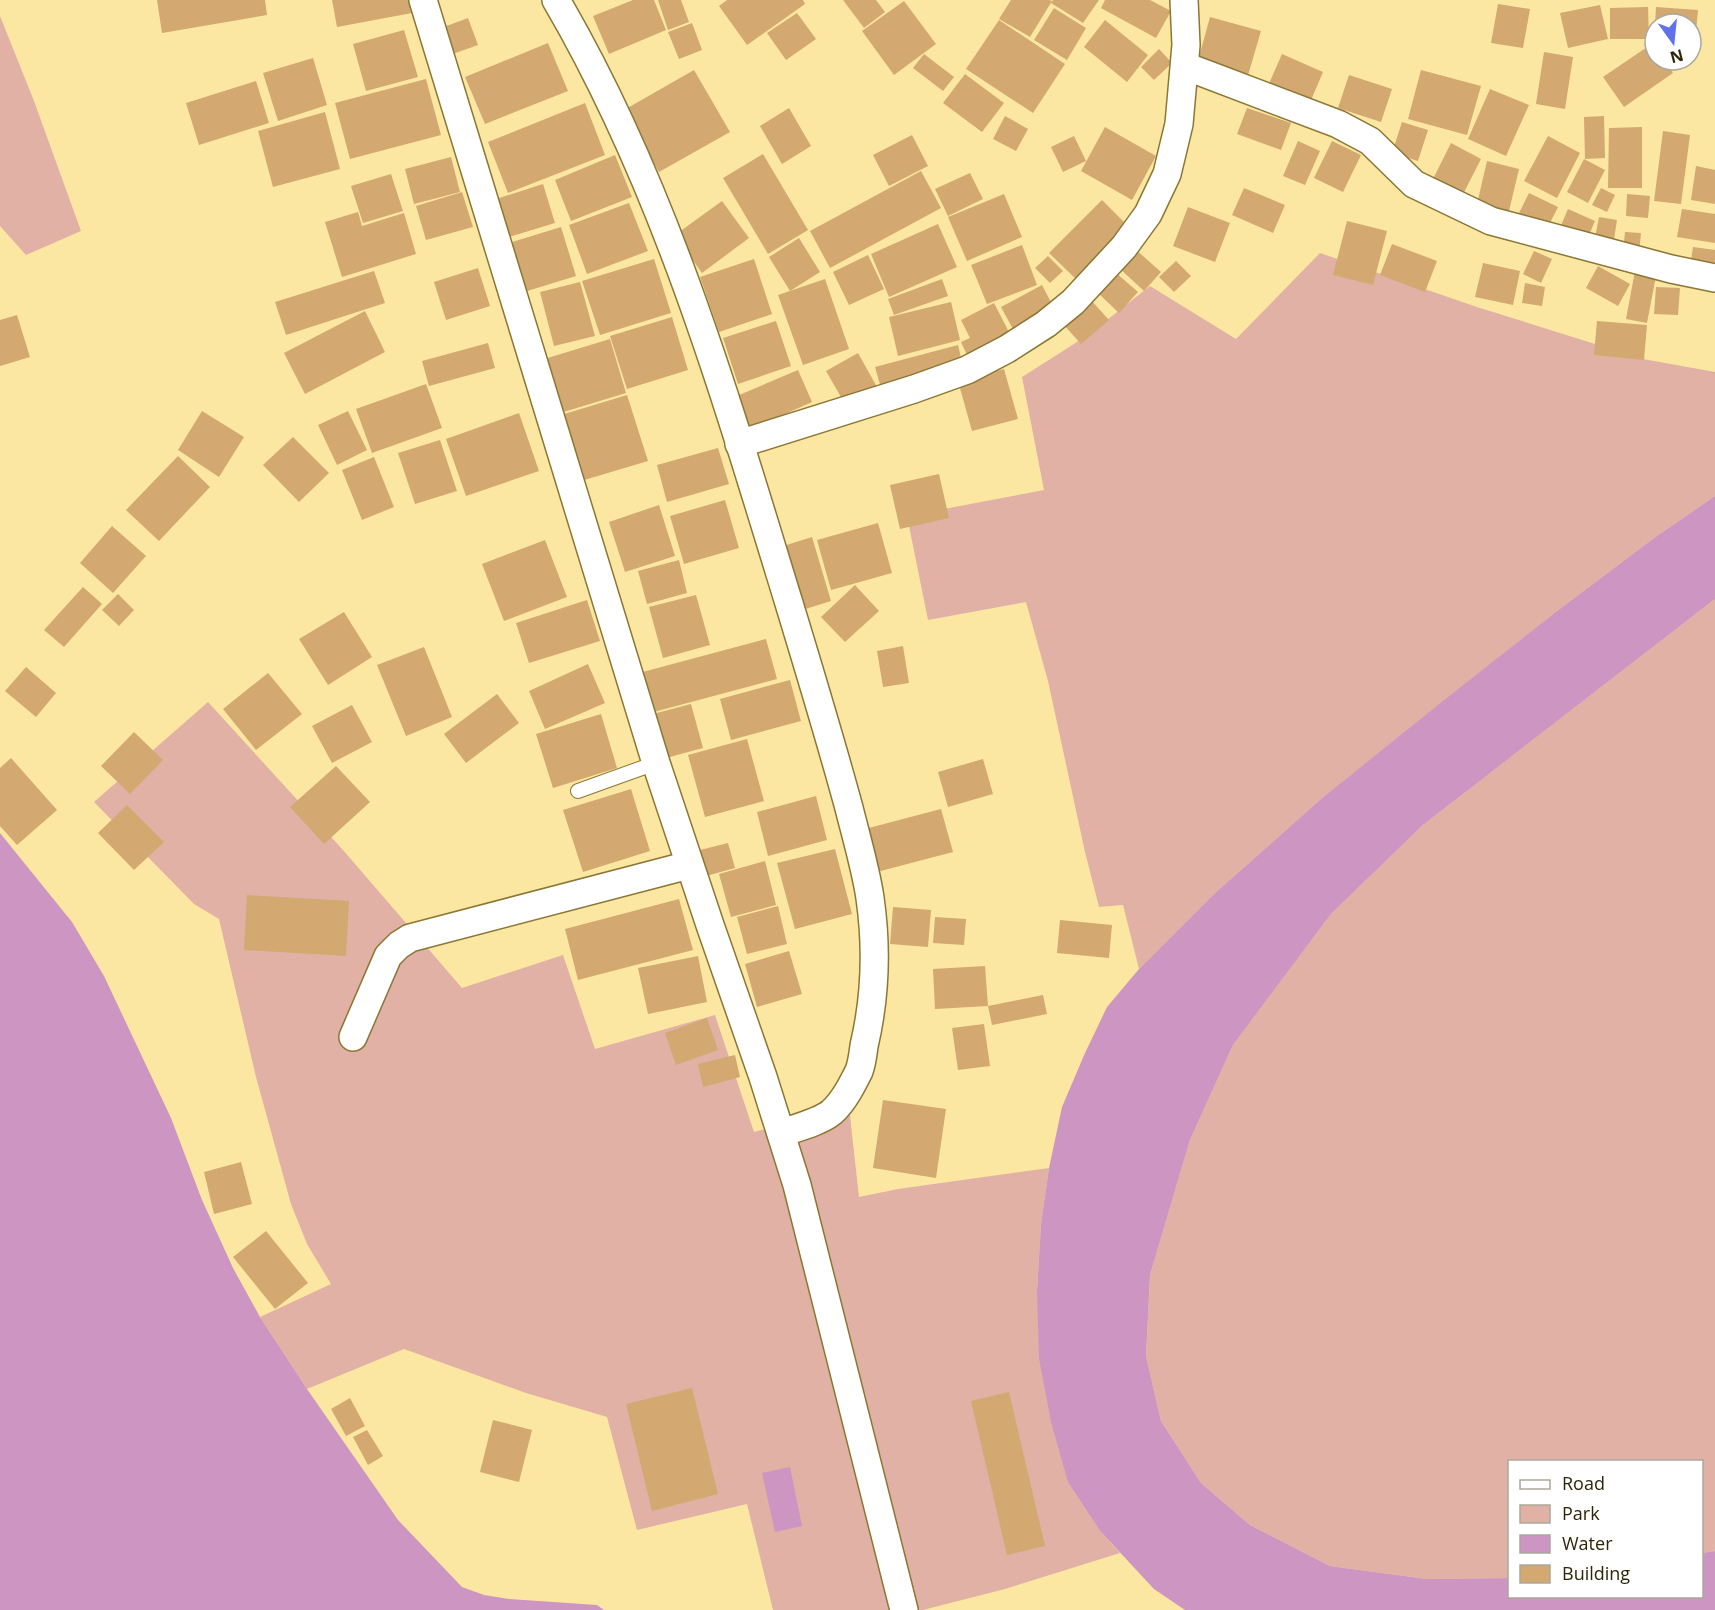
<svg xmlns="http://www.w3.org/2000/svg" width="1715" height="1610" viewBox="0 0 1715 1610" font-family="'Open Sans',sans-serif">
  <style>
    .green { fill: #e1b1a6 }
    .water { fill: #cc95c2 }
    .building { fill: #d3a871 }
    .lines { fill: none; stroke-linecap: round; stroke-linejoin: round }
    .service-casing { stroke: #8b7734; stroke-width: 16 }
    .minor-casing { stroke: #8b7734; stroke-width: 30 }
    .service { stroke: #fff; stroke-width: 14 }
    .minor { stroke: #fff; stroke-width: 27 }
  </style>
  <rect width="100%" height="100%" fill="#fce7a2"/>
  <!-- green -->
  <g class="green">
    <polygon points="0,16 34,101 81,231 26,255 0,226"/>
    <polygon points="1320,253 1477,307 1643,359 1715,372 1715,496 1654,538 1557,611 1322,798 1215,893 1139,969 1123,905 1099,907 1085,852 1048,681 1026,602 928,620 907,516 1044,490 1022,377 1088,335 1150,286 1236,339"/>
    <polygon points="1715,599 1715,1551 1702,1553 1702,1462 1510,1462 1509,1578 1427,1579 1330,1566 1250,1525 1201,1483 1161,1421 1146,1358 1150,1275 1190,1140 1233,1045 1331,914 1423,825"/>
    <polygon points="208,702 343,850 462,988 563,955 595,1049 715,1015 754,1132 849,1107 859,1197 898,1189 1049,1168 1041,1224 1037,1291 1101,1532 1120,1553 1005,1589 923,1610 773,1610 747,1504 637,1530 607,1417 526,1393 404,1349 307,1389 260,1317 331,1284 307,1244 291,1204 256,1077 219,919 194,904 94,802"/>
  </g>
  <!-- water -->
  <g class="water">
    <polygon points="1715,496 1715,599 1423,825 1331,914 1233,1045 1190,1140 1150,1275 1146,1357 1161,1421 1201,1483 1250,1525 1330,1566 1427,1579 1509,1578 1510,1596 1702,1596 1702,1553 1715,1551 1715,1610 1185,1610 1154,1589 1101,1532 1068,1482 1051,1422 1039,1358 1037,1291 1041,1224 1049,1168 1062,1107 1085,1053 1107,1007 1139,969 1215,893 1322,798 1443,701 1557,611 1654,538"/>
    <polygon points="0,833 72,922 104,976 171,1118 202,1200 233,1268 260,1317 307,1389 398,1520 462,1587 484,1595 509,1599 597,1605 604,1610 0,1610"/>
    <polygon points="790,1467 802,1526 775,1532 762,1473"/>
  </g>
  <!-- building -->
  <g class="building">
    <polygon points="157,0 265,0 267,15 162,33"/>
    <polygon points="332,0 410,0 412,13 337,27"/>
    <polygon points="633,0 654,0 666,30 609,54 593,16"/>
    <polygon points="658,0 681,0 689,22 668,30"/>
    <polygon points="727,0 803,0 805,4 747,45 719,6"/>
    <polygon points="843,0 876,0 885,12 864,28"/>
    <polygon points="1011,0 1049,0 1052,1 1030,37 999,19"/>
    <polygon points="1053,0 1099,0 1083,23 1051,3"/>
    <polygon points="1105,0 1150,0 1171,11 1156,38 1101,8"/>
    <polygon points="904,1 936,44 894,75 862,31"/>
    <polygon points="1498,4 1530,9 1523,48 1491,43"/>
    <polygon points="1600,5 1608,39 1568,48 1560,13"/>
    <polygon points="1648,7 1649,39 1610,39 1610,8"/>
    <polygon points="1656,7 1698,10 1695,43 1691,42 1691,24 1655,24"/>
    <polygon points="1054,8 1086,28 1067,60 1034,40"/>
    <polygon points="797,13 816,39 786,60 767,33"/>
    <polygon points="1210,17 1261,31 1246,82 1196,68"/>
    <polygon points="468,18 478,45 450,55 441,28"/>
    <polygon points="999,20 1065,64 1033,113 966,69"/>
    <polygon points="1105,20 1148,55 1127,82 1084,47"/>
    <polygon points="692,23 702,50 679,59 668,32"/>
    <polygon points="404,30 418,77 366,91 353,44"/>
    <polygon points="548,43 568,91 485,124 465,77"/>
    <polygon points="1653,43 1655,46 1655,60 1665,60 1673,73 1624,107 1603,77"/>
    <polygon points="1159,49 1172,63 1154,80 1141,67"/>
    <polygon points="1544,52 1573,57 1565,109 1536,104"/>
    <polygon points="924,54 954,77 943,91 913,68"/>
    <polygon points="1282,54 1323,72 1309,105 1267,88"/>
    <polygon points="313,58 327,105 278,121 263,73"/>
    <polygon points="694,70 730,132 659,172 624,110"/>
    <polygon points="1421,70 1481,86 1467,135 1408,119"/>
    <polygon points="965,74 1004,103 982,132 943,103"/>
    <polygon points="1349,75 1392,89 1381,122 1338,108"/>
    <polygon points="426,79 441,135 350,159 335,103"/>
    <polygon points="256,81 269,123 199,145 186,103"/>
    <polygon points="1490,89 1529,105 1506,156 1468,139"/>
    <polygon points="585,103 605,155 508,193 488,142"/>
    <polygon points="789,108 811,146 782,164 760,126"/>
    <polygon points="1247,108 1291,123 1281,150 1237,134"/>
    <polygon points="325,112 340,169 273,187 258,131"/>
    <polygon points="1005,116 1028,129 1016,151 993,139"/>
    <polygon points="1604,116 1605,158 1585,159 1584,117"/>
    <polygon points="1402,122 1428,130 1418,161 1392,153"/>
    <polygon points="1105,127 1156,156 1132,200 1081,171"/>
    <polygon points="1642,127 1642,188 1608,188 1609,128"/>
    <polygon points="1663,131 1690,135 1681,204 1654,201"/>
    <polygon points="912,135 928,166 889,186 873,155"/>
    <polygon points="1074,136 1086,161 1063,172 1051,147"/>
    <polygon points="1548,136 1580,153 1557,198 1524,181"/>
    <polygon points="1298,141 1320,151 1305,185 1283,176"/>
    <polygon points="1332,141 1361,155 1343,192 1314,178"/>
    <polygon points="1451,143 1481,159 1461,198 1431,183"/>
    <polygon points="763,154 808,230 768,254 723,178"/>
    <polygon points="615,155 632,197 571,221 555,180"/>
    <polygon points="451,157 460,192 414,204 405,169"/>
    <polygon points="1584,159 1605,170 1588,203 1567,192"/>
    <polygon points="1487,161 1519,169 1509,211 1477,204"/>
    <polygon points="1696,166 1715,170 1715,204 1691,200"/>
    <polygon points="921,171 941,208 830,268 810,231"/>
    <polygon points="970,173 983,199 948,216 935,189"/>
    <polygon points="391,174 403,211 363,223 351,186"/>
    <polygon points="543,184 555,223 509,237 496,199"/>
    <polygon points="1244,188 1285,205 1273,233 1232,215"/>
    <polygon points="1601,188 1615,195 1607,212 1592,205"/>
    <polygon points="462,192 473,227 426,240 416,206"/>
    <polygon points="1529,193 1558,207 1546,231 1517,217"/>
    <polygon points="1004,194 1022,237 967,261 948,217"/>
    <polygon points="1627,194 1650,196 1648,218 1626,216"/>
    <polygon points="1102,200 1128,226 1076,279 1049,253"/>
    <polygon points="722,201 749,238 702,273 675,235"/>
    <polygon points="629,203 648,251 587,274 569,225"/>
    <polygon points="1188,207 1230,223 1215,262 1173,246"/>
    <polygon points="1568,209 1595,221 1586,242 1559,230"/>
    <polygon points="1682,209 1715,214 1715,243 1677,237"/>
    <polygon points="358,212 362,226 404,213 416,254 342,277 325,222"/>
    <polygon points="1599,217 1617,220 1613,246 1594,243"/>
    <polygon points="1347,221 1387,231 1373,285 1333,275"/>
    <polygon points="938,224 957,267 889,297 871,254"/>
    <polygon points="561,227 576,276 524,292 509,243"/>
    <polygon points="1625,232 1641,233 1639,254 1623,252"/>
    <polygon points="799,238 820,272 790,291 769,257"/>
    <polygon points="1392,244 1437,261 1425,292 1380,275"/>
    <polygon points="1022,245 1037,285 987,304 971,265"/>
    <polygon points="1693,247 1715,250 1715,265 1690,267"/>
    <polygon points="1135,249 1161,272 1144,291 1118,267"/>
    <polygon points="1534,251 1552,259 1541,283 1523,274"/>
    <polygon points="868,255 884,289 849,305 833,272"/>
    <polygon points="1048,256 1063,271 1050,283 1035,268"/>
    <polygon points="654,259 671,313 600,335 582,281"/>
    <polygon points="754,259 772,314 719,332 700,277"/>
    <polygon points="1176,261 1191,276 1174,292 1159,277"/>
    <polygon points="1483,263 1520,271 1513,305 1475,297"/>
    <polygon points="1598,266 1630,284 1618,306 1586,288"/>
    <polygon points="478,268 490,306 446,320 434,282"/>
    <polygon points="374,271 385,303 286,335 275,302"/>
    <polygon points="1635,271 1656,276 1647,323 1626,319"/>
    <polygon points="1115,272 1138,292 1119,313 1097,292"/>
    <polygon points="825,279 849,349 803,365 778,295"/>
    <polygon points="942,279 948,296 894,315 888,299"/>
    <polygon points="580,282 595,336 554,346 540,292"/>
    <polygon points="1525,283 1545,287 1542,306 1522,303"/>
    <polygon points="1042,285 1055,310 1014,331 1001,307"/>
    <polygon points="1656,287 1680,288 1678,315 1654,314"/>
    <polygon points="1090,299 1109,320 1081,344 1063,324"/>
    <polygon points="951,302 960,340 898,356 889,317"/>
    <polygon points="994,303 1011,336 968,357 961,342 970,338 961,320"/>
    <polygon points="365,311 385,352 305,394 284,353"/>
    <polygon points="17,315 30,357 0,366 0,320"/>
    <polygon points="672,317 688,370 627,389 610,336"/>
    <polygon points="776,321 791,366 738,384 723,338"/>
    <polygon points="1597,321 1647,325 1644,360 1594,355"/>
    <polygon points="610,339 626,393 557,414 541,360"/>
    <polygon points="488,343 495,368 429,386 422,361"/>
    <polygon points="958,345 963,366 881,388 875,367"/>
    <polygon points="858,353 877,387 845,404 826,371"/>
    <polygon points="1004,369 1018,419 972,431 958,381"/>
    <polygon points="798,370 812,402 747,431 732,398"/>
    <polygon points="426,384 442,428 372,453 356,409"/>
    <polygon points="627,395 648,461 581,481 561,415"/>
    <polygon points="202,411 244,437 219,477 178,450"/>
    <polygon points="348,411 367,450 337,465 318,425"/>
    <polygon points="519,413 539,471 466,496 446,439"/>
    <polygon points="293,437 329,473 299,502 263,465"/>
    <polygon points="440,440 457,491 415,504 398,453"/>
    <polygon points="718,448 729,484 667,502 657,465"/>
    <polygon points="178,456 210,487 159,541 126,510"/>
    <polygon points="374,457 394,507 362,520 342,470"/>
    <polygon points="939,474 949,518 900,529 890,485"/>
    <polygon points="725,500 739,548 684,564 670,516"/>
    <polygon points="659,505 675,556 625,572 609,522"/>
    <polygon points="878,523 892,573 831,590 817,540"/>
    <polygon points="112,526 146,556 113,593 80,563"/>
    <polygon points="812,537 831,601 796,612 777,548"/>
    <polygon points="545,540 567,597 504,621 482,564"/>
    <polygon points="679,560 687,593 647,604 638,571"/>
    <polygon points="855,585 879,611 845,642 821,617"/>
    <polygon points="83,587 102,604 64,647 44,630"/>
    <polygon points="118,594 134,610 119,626 102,610"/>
    <polygon points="696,595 710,645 663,658 649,607"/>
    <polygon points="587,600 600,641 529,663 516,623"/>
    <polygon points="344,612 372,657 328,685 299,639"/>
    <polygon points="766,639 777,679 650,713 639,673"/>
    <polygon points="903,646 909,683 883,687 877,651"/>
    <polygon points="424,647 452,717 406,736 377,665"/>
    <polygon points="588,664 605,703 545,729 529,691"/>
    <polygon points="26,667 56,693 36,717 5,691"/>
    <polygon points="268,673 302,714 256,750 223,709"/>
    <polygon points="790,680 801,721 731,740 720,699"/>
    <polygon points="497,694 519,723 466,763 444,734"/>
    <polygon points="691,704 703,748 666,758 653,714"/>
    <polygon points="352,705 372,742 332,763 312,726"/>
    <polygon points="601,714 617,768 553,788 536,734"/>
    <polygon points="134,732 163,760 130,794 101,766"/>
    <polygon points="747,739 764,801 705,817 688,755"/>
    <polygon points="11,758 57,810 17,845 0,826 0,768"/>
    <polygon points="983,759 993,794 948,807 938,772"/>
    <polygon points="336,766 370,802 324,844 290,807"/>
    <polygon points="631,789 650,851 583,872 563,810"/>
    <polygon points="816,796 827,840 768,856 757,812"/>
    <polygon points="127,805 164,842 134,870 98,833"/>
    <polygon points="941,809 953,852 873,873 861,830"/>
    <polygon points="728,843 735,868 699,878 692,852"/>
    <polygon points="835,849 852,914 795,929 777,863"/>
    <polygon points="765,861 776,905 731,917 719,874"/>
    <polygon points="247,895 349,901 346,956 244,950"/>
    <polygon points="679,899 693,950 578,980 565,929"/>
    <polygon points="778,906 787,944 747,954 737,917"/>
    <polygon points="893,907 931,910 928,947 890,944"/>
    <polygon points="935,917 966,919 964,945 933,943"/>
    <polygon points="1060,920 1112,925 1109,958 1057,953"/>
    <polygon points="789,951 802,994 757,1007 745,964"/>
    <polygon points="698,956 707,1002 648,1014 638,968"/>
    <polygon points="985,966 988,1006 935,1009 933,969"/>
    <polygon points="1043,995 1047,1014 992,1025 988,1006"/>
    <polygon points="707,1018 718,1050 676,1065 665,1033"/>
    <polygon points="984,1024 990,1066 958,1070 952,1028"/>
    <polygon points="735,1055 740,1077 703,1087 698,1064"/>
    <polygon points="883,1100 946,1109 936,1178 873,1168"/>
    <polygon points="241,1162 252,1204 214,1214 204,1172"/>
    <polygon points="266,1231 308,1283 275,1309 233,1257"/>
    <polygon points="692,1388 718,1494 652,1511 626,1404"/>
    <polygon points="1009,1392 1045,1546 1007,1555 971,1401"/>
    <polygon points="350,1398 365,1426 346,1436 331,1409"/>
    <polygon points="493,1420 532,1430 519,1482 480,1472"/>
    <polygon points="367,1430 383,1456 368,1465 353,1437"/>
  </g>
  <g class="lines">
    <defs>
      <polyline id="service" points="578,791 656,763"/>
      <g id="minor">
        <polyline points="423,0 656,763 710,925 763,1077 797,1185 904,1610"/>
        <path d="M556 0C665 186 725 395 788 600 809 669 830 738 849 808 856 836 866 870 870 898 877 947 875 999 864 1046 863 1054 862 1063 859 1071 852 1085 844 1101 832 1112 820 1122 796 1128 781 1133"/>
        <polyline points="1185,66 1338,124 1370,141 1414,184 1491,221 1671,269 1715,278"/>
        <polyline points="739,444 914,389 967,370 1007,349 1046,324 1073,302 1124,247 1148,214 1167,174 1179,124 1186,45 1184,0"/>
        <polyline points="353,1037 388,956 399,945 410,938 689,865"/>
      </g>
    </defs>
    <!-- service casing -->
    <use href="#service" class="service-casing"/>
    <!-- minor casing -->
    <use href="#minor" class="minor-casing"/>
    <!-- service -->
    <use href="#service" class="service"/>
    <!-- minor -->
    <use href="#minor" class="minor"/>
  </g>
  <!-- legend -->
  <rect x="1508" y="1460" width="195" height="138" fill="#ffffff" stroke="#aba89c" stroke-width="1.5"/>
  <rect x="1520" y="1480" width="30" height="9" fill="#ffffff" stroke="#aba89c" stroke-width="1.5"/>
  <text x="1562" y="1490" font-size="18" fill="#2d2508">Road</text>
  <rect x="1520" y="1505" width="30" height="18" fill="#e1b1a6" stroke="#aba89c" stroke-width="1.5"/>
  <text x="1562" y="1520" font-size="18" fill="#2d2508">Park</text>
  <rect x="1520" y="1535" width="30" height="18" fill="#cc95c2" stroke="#aba89c" stroke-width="1.5"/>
  <text x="1562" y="1550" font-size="18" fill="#2d2508">Water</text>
  <rect x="1520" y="1565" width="30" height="18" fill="#d3a871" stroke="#aba89c" stroke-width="1.5"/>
  <text x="1562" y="1580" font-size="18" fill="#2d2508">Building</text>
  <!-- north arrow -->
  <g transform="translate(1673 42) rotate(165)"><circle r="28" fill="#ffffff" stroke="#aba89c" stroke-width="1.5"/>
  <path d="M0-4.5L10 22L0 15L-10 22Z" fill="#5f72ea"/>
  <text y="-9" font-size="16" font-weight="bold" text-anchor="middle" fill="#2d2508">N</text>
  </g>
</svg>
